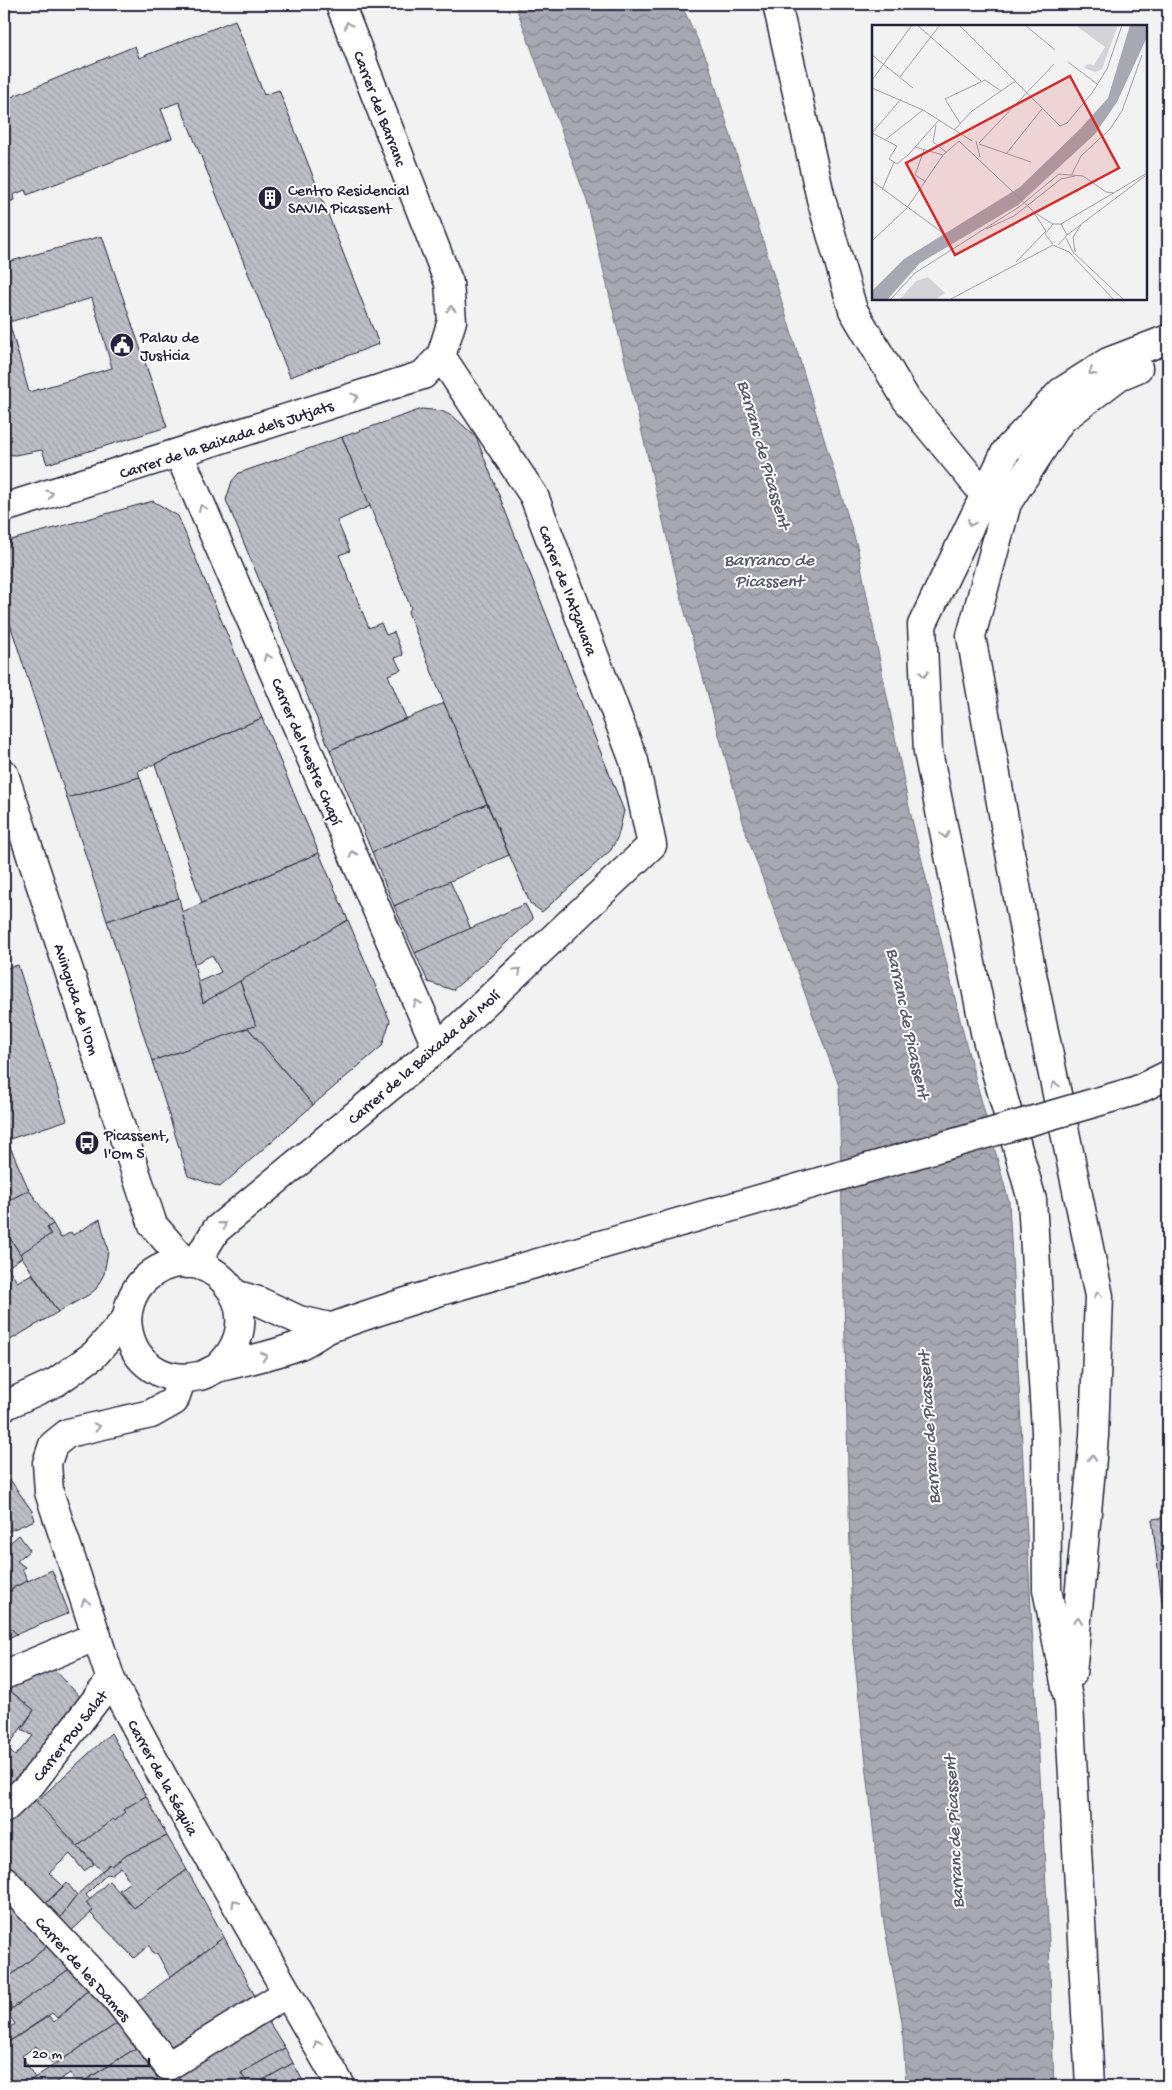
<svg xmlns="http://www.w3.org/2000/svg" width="1172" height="2090" viewBox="0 0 1172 2090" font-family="'Gochi Hand',sans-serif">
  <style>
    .water { fill: url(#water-waves); stroke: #727282 }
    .building { fill: url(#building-back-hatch); stroke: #22223b; fill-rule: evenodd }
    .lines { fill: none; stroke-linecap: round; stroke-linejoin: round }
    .minor-casing { stroke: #22223b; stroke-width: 31 }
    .minor { stroke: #fff; stroke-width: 28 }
    .minor-bridge-casing { stroke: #22223b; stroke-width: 31; stroke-linecap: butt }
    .minor-bridge { stroke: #fff; stroke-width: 28 }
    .oneway { stroke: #9c9ca7 }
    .labels { text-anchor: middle; stroke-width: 4; stroke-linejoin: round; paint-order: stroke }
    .street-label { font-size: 16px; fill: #22223b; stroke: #fff }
    .poi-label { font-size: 16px; fill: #22223b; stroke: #fff; text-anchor: start }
    .water-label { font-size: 18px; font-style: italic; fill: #58586b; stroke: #fff }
    .inset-road { fill: none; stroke: #9f9fa9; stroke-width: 1 }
    .view { fill: #d62828; fill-opacity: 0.15; stroke: #d62828; stroke-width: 2.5 }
    .inset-edge { fill: none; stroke: #22223b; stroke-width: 2.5 }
  </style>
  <defs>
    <pattern id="water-waves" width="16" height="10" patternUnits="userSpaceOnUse" patternTransform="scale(1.25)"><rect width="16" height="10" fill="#a8a8b2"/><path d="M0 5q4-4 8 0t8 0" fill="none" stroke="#888892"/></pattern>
    <pattern id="building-back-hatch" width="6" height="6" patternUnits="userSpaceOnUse" patternTransform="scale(1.25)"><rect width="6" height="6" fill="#bebec6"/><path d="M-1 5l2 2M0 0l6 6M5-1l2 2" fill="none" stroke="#a3a3ab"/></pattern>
  </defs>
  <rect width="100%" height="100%" fill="#f2f2f3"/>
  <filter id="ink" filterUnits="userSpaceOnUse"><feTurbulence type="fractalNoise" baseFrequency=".02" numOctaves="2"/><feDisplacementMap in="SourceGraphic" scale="10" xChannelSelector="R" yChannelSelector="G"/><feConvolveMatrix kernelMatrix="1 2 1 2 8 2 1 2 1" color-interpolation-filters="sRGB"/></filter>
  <g filter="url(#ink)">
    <!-- water -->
    <polygon class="water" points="515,4 681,4 708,62 857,546 909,807 966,1044 1009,1202 1049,1941 1054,2086 906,2086 902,2022 883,1918 852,1635 839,1086 747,836 683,605 587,201"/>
    <!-- building -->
    <g class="building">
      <polygon points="235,20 264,95 279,90 379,344 290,377 179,102 161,109 172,138 27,195 25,190 13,195 14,200 4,204 4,100 135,46 139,58"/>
      <path d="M102 236 167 427 47 464 42 450 15 455 4 454V263ZM92 298 112 368 29 392 9 322Z"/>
      <polygon points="422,409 442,411 455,418 476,437 624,811 618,836 611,850 542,912 530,903 444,703 408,612 411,608 342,437"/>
      <polygon points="342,437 370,506 337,521 350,551 339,555 369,628 381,623 386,635 394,632 403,655 395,658 401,670 388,675 406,718 330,750 226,500 232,481 239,473"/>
      <polygon points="153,501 178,516 262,718 138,771 140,777 67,798 4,606 4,554 11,540"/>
      <polygon points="444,703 487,804 372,852 330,750"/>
      <polygon points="262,718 319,853 202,903 155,764"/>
      <polygon points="140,777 179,898 107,921 67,798"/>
      <polygon points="487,804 509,855 394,906 372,852"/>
      <polygon points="319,853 348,920 203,1003 198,982 221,972 212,955 194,964 182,912"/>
      <polygon points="450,881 471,929 415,953 394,906"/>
      <polygon points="179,898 203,1003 240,981 256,1026 152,1061 107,921"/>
      <polygon points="525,904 533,919 453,990 428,982 415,953"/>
      <polygon points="348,920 390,1021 382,1046 313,1105 248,1028 256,1026 240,981"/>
      <polygon points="18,965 67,1120 4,1141 4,969"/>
      <polygon points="248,1028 313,1105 220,1187 188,1176 152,1061"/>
      <polygon points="7,1140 29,1190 4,1203 4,1141"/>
      <polygon points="29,1190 53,1224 47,1228 51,1234 20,1254 4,1229 4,1203"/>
      <polygon points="100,1219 108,1251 104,1274 96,1289 90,1294 58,1312 20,1254 51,1234 47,1228 53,1224 61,1238 71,1232 73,1235"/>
      <polygon points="4,1229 22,1257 8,1267 17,1282 32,1274 58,1312 5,1343"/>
      <polygon points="4,1471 32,1511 35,1520 4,1533"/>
      <polygon points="1168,1517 1168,1609 1163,1609 1152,1519"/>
      <polygon points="19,1535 30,1550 17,1561 25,1567 22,1569 28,1581 12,1588 11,1592 4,1586 4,1548"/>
      <polygon points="52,1570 69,1613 17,1634 4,1622 4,1586 11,1592 12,1588"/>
      <polygon points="4,1622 17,1634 4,1640"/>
      <polygon points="52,1667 83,1700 11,1787 4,1780 4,1752 7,1748 15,1756 33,1736 22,1729 34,1710 4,1686"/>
      <polygon points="4,1686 34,1710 4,1752"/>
      <polygon points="111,1733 146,1796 123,1810 125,1812 115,1821 113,1819 78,1846 36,1802"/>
      <polygon points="146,1796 167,1836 127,1855 112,1866 110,1864 102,1871 78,1846 113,1819 115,1821 125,1812 123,1810"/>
      <polygon points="32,1797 94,1864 84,1871 70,1854 49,1873 63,1886 40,1909 4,1870 4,1825"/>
      <polygon points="167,1836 187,1870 134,1908 119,1890 130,1882 121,1867 110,1875 107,1874 86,1895 90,1900 86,1903 93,1911 68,1934 56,1923 77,1895 110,1864 112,1866 127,1855"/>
      <polygon points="187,1870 224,1937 170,1977 157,1953 154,1955 149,1945 134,1958 90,1913 93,1911 86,1903 109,1881 134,1908"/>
      <polygon points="67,1883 77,1895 56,1923 40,1909"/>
      <polygon points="4,1895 50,1944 4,1981"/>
      <polygon points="224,1937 256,1998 166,2049 134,2004"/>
      <polygon points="50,1944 71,1968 10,2010 4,2001 4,1981"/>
      <polygon points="71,1968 89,1989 57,2018 52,2013 4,2045 4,2031 15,2024 7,2012"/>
      <polygon points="89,1989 118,2023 54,2065 36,2046 22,2056 35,2078 22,2086 10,2086 4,2077 4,2045 49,2016 54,2022"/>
      <polygon points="264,2014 285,2048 241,2073 249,2086 184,2086 171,2068"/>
      <polygon points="118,2023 136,2048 78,2085 70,2073 55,2083 57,2086 22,2086"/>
      <polygon points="136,2048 158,2079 147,2086 77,2086"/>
      <polygon points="285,2048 293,2063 253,2086 249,2086 241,2073"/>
      <polygon points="293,2063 306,2086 253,2086"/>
    </g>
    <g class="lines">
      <defs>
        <g id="minor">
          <polyline points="777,4 821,199 853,310 906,399 985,495"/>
          <polyline points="179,454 437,1048"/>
          <polyline points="4,508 423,375 441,356 452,321 449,283 340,4"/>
          <polyline points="4,774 153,1225 187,1264"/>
          <polyline points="1135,1091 1168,1075"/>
          <polyline points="195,1264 216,1230 437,1048 652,845 634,761 534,496 441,356"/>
          <polyline points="234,1294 258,1301 299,1320 330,1327"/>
          <path d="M217 1368C281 1309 199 1227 144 1280 132 1292 125 1311 128 1328 133 1363 164 1384 199 1376 206 1375 212 1369 220 1367 246 1361 274 1355 300 1345 312 1340 321 1331 333 1327 370 1313 407 1302 444 1290"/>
          <polyline points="182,1378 174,1401 151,1414 68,1433 53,1445 47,1463 49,1492 111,1680 164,1779 341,2086"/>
          <polyline points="4,1406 56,1382 94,1355 127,1318"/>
          <polyline points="1072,1674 1094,1436 1099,1296 1031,969 971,636 1007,503 1061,420 1119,376 1138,368"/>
          <polyline points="4,1675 97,1636"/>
          <polyline points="4,1809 31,1784 111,1680"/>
          <polyline points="4,1880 115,1997 168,2066 287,1993"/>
          <polyline points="1090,2086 1069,1703 1047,1589 1046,1431 1032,1200 985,1032 928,752 922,625 1006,451 1061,392 1108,362 1168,339"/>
        </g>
      </defs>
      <!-- minor casing -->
      <use href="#minor" class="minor-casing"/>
      <!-- minor -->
      <use href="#minor" class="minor"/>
      <defs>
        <polyline id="minor-bridge" points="444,1290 1135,1091"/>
      </defs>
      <!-- minor-bridge casing -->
      <use href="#minor-bridge" class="minor-bridge-casing"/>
      <!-- minor-bridge -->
      <use href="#minor-bridge" class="minor-bridge"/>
    </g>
    <!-- one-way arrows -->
    <defs><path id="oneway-chevron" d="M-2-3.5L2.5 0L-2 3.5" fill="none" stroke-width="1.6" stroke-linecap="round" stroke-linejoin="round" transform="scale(1.25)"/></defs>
    <g class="oneway">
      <use href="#oneway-chevron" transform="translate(348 25) rotate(-111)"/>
      <use href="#oneway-chevron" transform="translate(451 309) rotate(-93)"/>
      <use href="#oneway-chevron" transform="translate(1092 372) rotate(148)"/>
      <use href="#oneway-chevron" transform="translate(355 397) rotate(-18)"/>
      <use href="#oneway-chevron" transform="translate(50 494) rotate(-17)"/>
      <use href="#oneway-chevron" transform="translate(202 508) rotate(-113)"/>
      <use href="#oneway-chevron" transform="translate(971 523) rotate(116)"/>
      <use href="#oneway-chevron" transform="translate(267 657) rotate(-113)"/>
      <use href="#oneway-chevron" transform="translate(924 674) rotate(87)"/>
      <use href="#oneway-chevron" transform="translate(945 835) rotate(79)"/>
      <use href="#oneway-chevron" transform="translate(353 854) rotate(-113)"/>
      <use href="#oneway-chevron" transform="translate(518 971) rotate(-43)"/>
      <use href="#oneway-chevron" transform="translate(417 1003) rotate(-113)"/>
      <use href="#oneway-chevron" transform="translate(1055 1085) rotate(-102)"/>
      <use href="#oneway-chevron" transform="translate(223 1225) rotate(-40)"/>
      <use href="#oneway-chevron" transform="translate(1098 1295) rotate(-95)"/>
      <use href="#oneway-chevron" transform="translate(264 1356) rotate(-17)"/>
      <use href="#oneway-chevron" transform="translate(97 1427) rotate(-12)"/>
      <use href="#oneway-chevron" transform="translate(1092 1458) rotate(-85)"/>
      <use href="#oneway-chevron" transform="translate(85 1602) rotate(-108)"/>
      <use href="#oneway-chevron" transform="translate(1078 1620) rotate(-84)"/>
      <use href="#oneway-chevron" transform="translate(235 1903) rotate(-120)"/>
      <use href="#oneway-chevron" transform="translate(317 2044) rotate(-120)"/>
    </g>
  </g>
  <!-- icons -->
  <defs>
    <symbol id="building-disc" viewBox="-11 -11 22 22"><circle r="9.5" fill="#22223b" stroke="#fff"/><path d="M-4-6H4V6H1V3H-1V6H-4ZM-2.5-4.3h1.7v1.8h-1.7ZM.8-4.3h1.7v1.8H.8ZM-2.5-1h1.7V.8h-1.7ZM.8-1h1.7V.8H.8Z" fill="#fff"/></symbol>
    <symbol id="civic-disc" viewBox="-11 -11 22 22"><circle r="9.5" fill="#22223b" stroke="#fff"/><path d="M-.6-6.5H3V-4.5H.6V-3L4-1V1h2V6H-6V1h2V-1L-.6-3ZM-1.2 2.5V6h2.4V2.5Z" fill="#fff"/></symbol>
    <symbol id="bus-disc" viewBox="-11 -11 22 22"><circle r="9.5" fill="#22223b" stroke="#fff"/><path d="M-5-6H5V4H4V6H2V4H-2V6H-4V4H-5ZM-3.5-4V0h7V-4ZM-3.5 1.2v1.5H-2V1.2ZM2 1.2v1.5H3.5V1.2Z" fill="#fff"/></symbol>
  </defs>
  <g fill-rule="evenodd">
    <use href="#building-disc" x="256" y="184" width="28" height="28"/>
    <use href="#civic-disc" x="108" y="331" width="28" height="28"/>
    <use href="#bus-disc" x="73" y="1129" width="28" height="28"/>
  </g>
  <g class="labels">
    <!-- street labels -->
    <g class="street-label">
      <text transform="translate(381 108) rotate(69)" y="6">Carrer del Barranc</text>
      <text transform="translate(226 438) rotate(-18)" y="6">Carrer de la Baixada dels Jutjats</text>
      <text transform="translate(569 590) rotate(69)" y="6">Carrer de l'Atzavara</text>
      <text transform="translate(308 751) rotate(67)" y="6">Carrer del Mestre Chapí</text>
      <text transform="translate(78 999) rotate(72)" y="6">Avinguda de l'Om</text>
      <text transform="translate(423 1056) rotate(-41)" y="6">Carrer de la Baixada del Molí</text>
      <text transform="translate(69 1735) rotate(-52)" y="6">Carrer Pou Salat</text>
      <text transform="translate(164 1777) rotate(61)" y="6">Carrer de la Séquia</text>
      <text transform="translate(84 1968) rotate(48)" y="6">Carrer de les Dames</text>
    </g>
    <!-- poi labels -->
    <g class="poi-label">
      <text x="288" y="195">Centro Residencial<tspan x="288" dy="18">SAVIA Picassent</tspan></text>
      <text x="140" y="342">Palau de<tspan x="140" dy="18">Justicia</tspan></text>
      <text x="104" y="1140">Picassent,<tspan x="104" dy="18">l'Om 5</tspan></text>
    </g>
    <!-- water labels -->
    <g class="water-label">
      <text transform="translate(765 454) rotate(74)" y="6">Barranc de Picassent</text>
      <text x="769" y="565">Barranco de<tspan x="769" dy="21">Picassent</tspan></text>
      <text transform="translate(909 1023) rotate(78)" y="6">Barranc de Picassent</text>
      <text transform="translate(928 1428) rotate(-94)" y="6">Barranc de Picassent</text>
      <text transform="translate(953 1832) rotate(-93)" y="6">Barranc de Picassent</text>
    </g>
  </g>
  <!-- overview -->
  <g transform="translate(872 25)">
    <rect width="275" height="275" fill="#f2f2f3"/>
    <path d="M203 0H246L230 44 223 47 212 43 215 39 222 40 233 22ZM56 252 73 268 62 275H27L44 256Z" fill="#d3d3d8"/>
    <path d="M258 0H275V12L245 77 223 109 146 180 48 238 15 275H0V266L32 234 148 162 207 105 236 73Z" fill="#a8a8b2"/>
    <path class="inset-road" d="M45 0 109 56M87 0 188 101 195 98 220 68 235 44 250 0M153 0 183 25M0 30 41 63M196 37 225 59M28 52 68 0M0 55 40 0M0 63 51 85 100 116M88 98 73 74 113 55 129 66M64 100 61 117 74 127M82 105 100 86 142 57M0 108 25 121 17 134 22 137M0 108 29 74M13 115 51 85M104 116 108 132M107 118 182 39M107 119 159 137M43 122 71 130M52 125 43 150 54 157M134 129 170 84M22 137 25 139 37 129 67 95M200 149 209 131 238 104 250 86 270 30M0 156 71 208M10 165 22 137M163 188 181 199H189L275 148M181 199 173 209 181 219M114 204 142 191 189 154 203 151M195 210 273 151M194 213 201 227 252 275M0 216 35 183 71 130 87 116 160 185 174 206M186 220 195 210 189 199M203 227 201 212 209 200M144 237 174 206M18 275 43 248 147 182 187 149 211 151 234 167 242 168M77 275 181 220 197 227 242 275"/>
    <path class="view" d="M198 51 247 143 83 230 34 138Z"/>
    <rect width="275" height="275" class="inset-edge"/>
  </g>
  <!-- margin -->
  <rect width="1172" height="2090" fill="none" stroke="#fff" stroke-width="20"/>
  <rect x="10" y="10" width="1152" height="2070" fill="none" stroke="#22223b" stroke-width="2" filter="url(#ink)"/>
  <!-- scale -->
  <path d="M25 2058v8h124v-8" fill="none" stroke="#22223b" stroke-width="2.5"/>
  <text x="32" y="2058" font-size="15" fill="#22223b" stroke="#ffffff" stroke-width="4" paint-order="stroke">20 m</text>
</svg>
